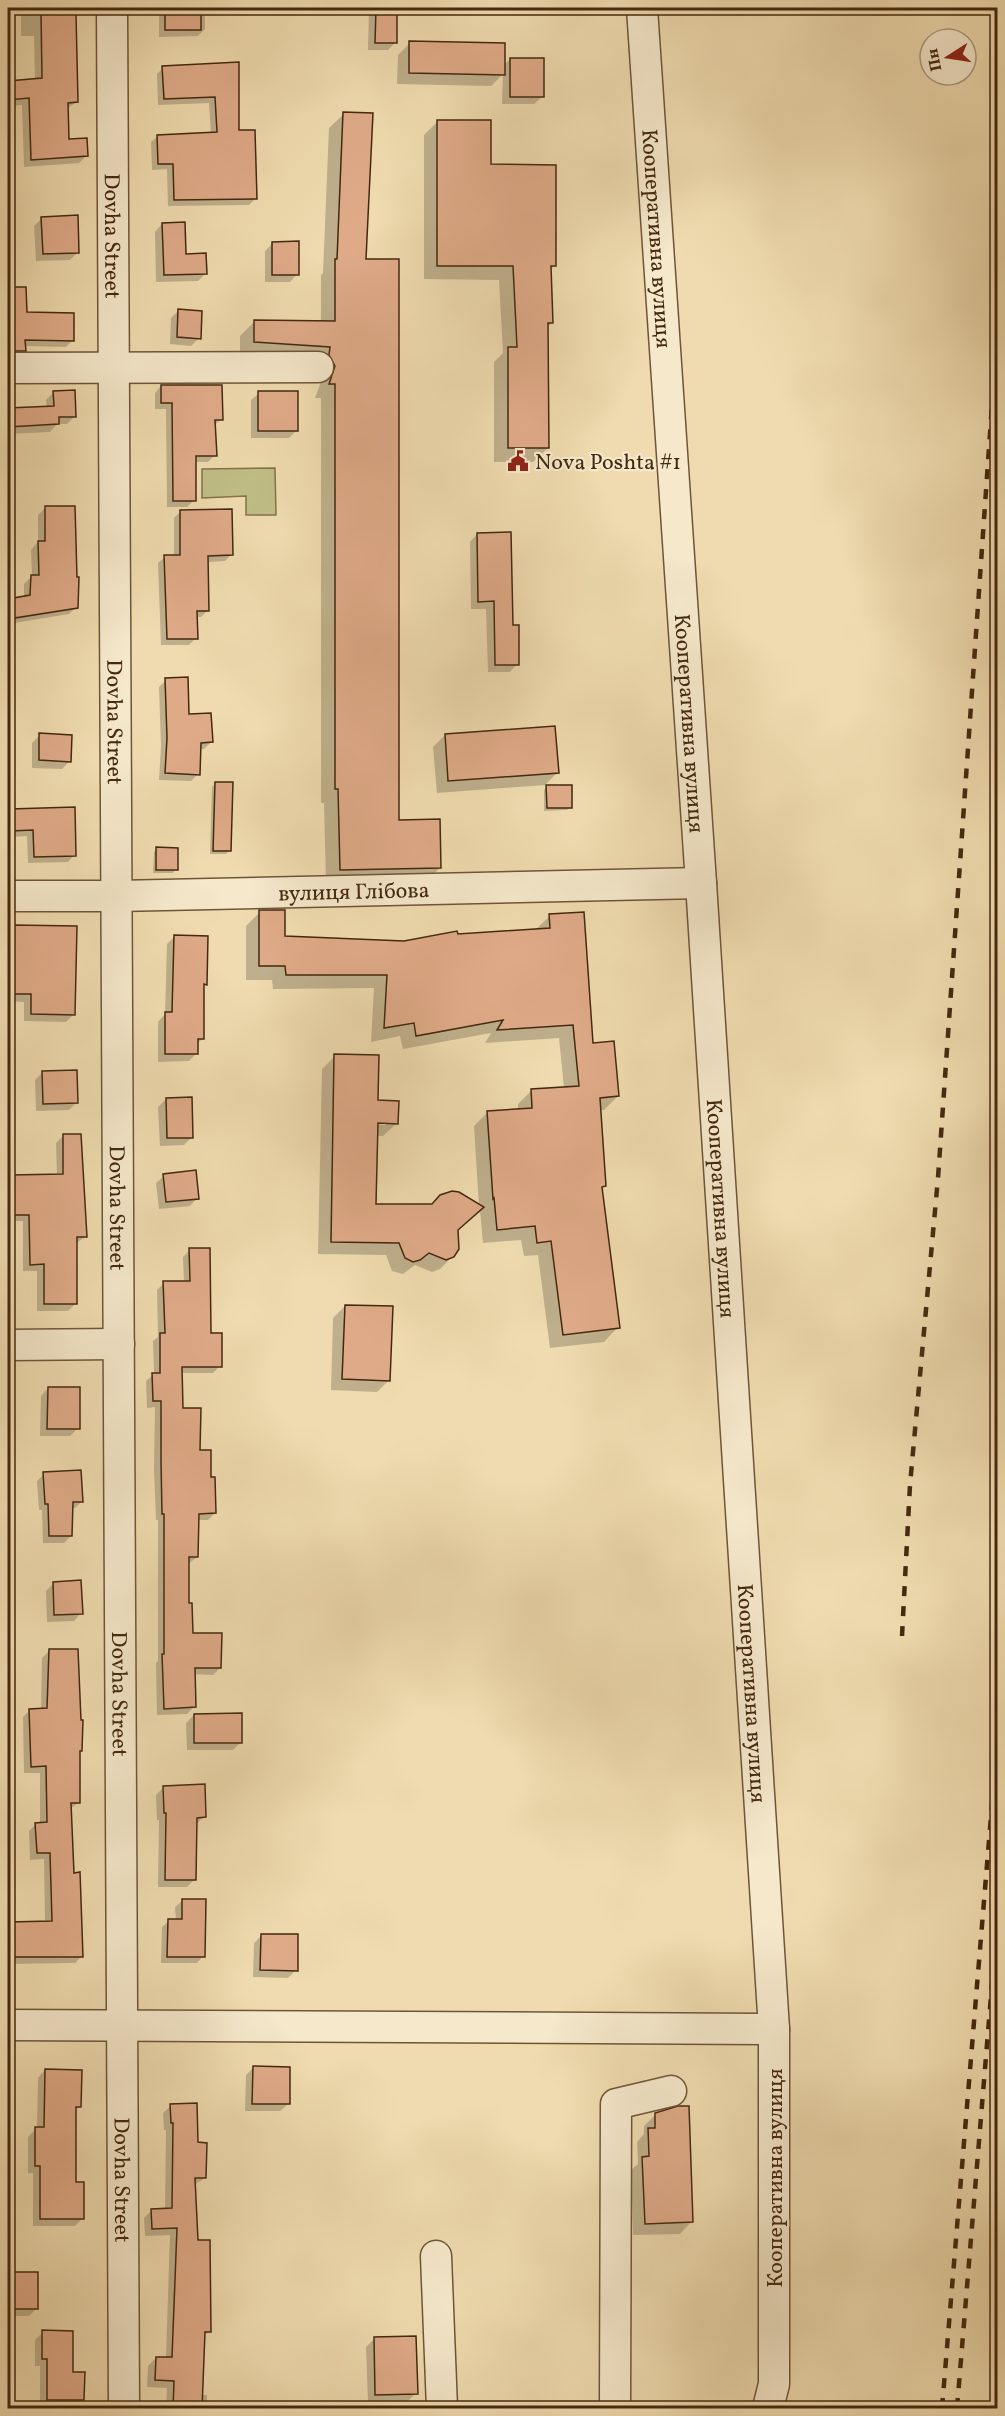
<svg xmlns="http://www.w3.org/2000/svg" width="1005" height="2416" viewBox="0 0 1005 2416" font-family="Vollkorn,serif">
  <style>
    .green { fill: #c0be86; stroke: #82734a; stroke-width: 1.5 }
    .shadow { fill: #0003; fill-rule: evenodd }
    .building { fill: #dfaa88; stroke: #44280f; stroke-width: 1.5 }
    .lines { fill: none; stroke-linecap: round; stroke-linejoin: round }
    .minor-casing { stroke: #6f5537; stroke-width: 33 }
    .minor { stroke: #f5e8cb; stroke-width: 30 }
    .rail { stroke: #44280f; stroke-width: 4.5; stroke-dasharray: 10 10; stroke-linecap: butt }
    .labels { text-anchor: middle; stroke-width: 4.5; stroke-linejoin: round; paint-order: stroke }
    .street-label { font-size: 22px; fill: #44280f; stroke: #f5e8cb }
    .poi-label { font-size: 22px; fill: #44280f; stroke: #f5e8cb; text-anchor: start }
  </style>
  <rect width="100%" height="100%" fill="#efdbaf"/>
  <filter id="stains"><feTurbulence type="fractalNoise" baseFrequency=".00333" numOctaves="4"/><feColorMatrix values="0 0 0 0 .2 0 0 0 0 .09 0 0 0 0 .02 0 0 0 .5 -.17"/></filter>
  <radialGradient id="worn" r=".72"><stop offset=".6" stop-color="#630" stop-opacity="0"/><stop offset="1" stop-color="#630" stop-opacity=".3"/></radialGradient>
  <!-- green -->
  <polygon class="green" points="275,468 276,515 246,515 246,496 202,498 202,469"/>
  <!-- shadow -->
  <g class="shadow">
    <polygon points="21,8 75,8 76,102 67,109 68,140 86,156 79,163 24,167 22,105 8,106 8,82 35,80 34,36 21,36"/>
    <polygon points="159,8 205,8 205,29 198,36 159,37"/>
    <polygon points="372,8 396,8 395,43 388,50 368,50 369,10"/>
    <polygon points="410,43 503,66 510,59 542,97 534,104 502,104 503,74 491,86 397,84 398,55"/>
    <polygon points="237,64 237,132 256,198 249,205 168,206 167,169 152,170 151,142 158,136 211,134 209,103 158,105 157,74 163,68"/>
    <polygon points="344,114 398,822 440,868 425,882 326,884 324,803 321,803 321,398 315,398 321,382 316,370 240,356 240,336 254,322 321,323 321,275 323,273 329,128"/>
    <polygon points="438,121 554,266 549,271 552,323 547,327 548,448 533,462 494,462 494,362 503,353 499,280 424,279 424,135"/>
    <polygon points="42,218 78,252 70,260 36,261 34,226"/>
    <polygon points="162,224 184,255 206,273 198,281 156,282 155,232"/>
    <polygon points="273,243 297,274 290,282 265,282 265,251"/>
    <polygon points="24,288 26,313 72,341 66,347 24,346 24,350 17,357 8,358 8,289"/>
    <polygon points="179,310 199,338 191,346 170,344 171,318"/>
    <polygon points="161,386 221,419 214,426 215,455 208,462 194,462 194,500 187,507 167,507 166,409 155,409 155,393"/>
    <polygon points="54,392 75,416 67,424 57,424 50,432 8,434 8,393 15,393 15,410 47,408 46,400"/>
    <polygon points="259,393 297,430 289,438 251,438 251,400"/>
    <polygon points="8,464 13,464 13,484 8,490"/>
    <polygon points="45,508 76,607 69,614 8,624 8,601 24,598 24,584 32,576 31,550 38,542 38,515"/>
    <polygon points="181,511 232,554 225,561 207,562 208,610 201,617 195,617 196,638 189,645 161,645 158,563 165,557 174,556 174,518"/>
    <polygon points="477,534 511,627 517,664 510,672 488,672 486,609 471,609 470,542"/>
    <polygon points="166,680 187,716 211,742 204,749 199,749 198,774 191,781 159,780 161,746 159,687"/>
    <polygon points="40,735 70,761 62,769 32,768 32,743"/>
    <polygon points="445,735 557,773 545,785 437,793 433,747"/>
    <polygon points="215,784 230,850 226,854 210,854 212,787"/>
    <polygon points="547,786 571,807 567,810 544,811 544,790"/>
    <polygon points="11,810 74,855 68,862 28,863 27,836 8,837 8,813"/>
    <polygon points="157,849 176,869 173,873 153,873 154,852"/>
    <path d="M260 912 284 938 404 942 457 935 535 930 550 916 591 1045 618 1096 604 1110H599L604 1186 600 1189 618 1327 604 1342 550 1348 538 1255 524 1256 521 1240 483 1243 480 1210 456 1231 453 1256 440 1269 432 1272 415 1265 403 1274 392 1271 386 1255 318 1254 322 1069 335 1056 396 1124 383 1136H376L375 1206H479L474 1126 488 1112 518 1111V1104L532 1090 564 1088 559 1038 485 1043 491 1033 403 1049 400 1036 371 1042 374 988 273 989 272 980H246V926ZM386 1122V1125L370 1124Z"/>
    <polygon points="14,927 74,1014 66,1022 24,1021 24,1002 8,1001 8,933"/>
    <polygon points="174,937 205,984 203,986 203,1038 196,1045 196,1054 189,1061 158,1062 158,1022 165,1014 167,944"/>
    <polygon points="43,1072 77,1102 69,1110 36,1111 35,1080"/>
    <polygon points="166,1099 192,1137 184,1145 160,1146 158,1107"/>
    <polygon points="63,1136 85,1237 75,1244 75,1304 68,1311 37,1311 37,1271 23,1271 23,1221 8,1221 8,1181 12,1177 57,1176 56,1143"/>
    <polygon points="164,1176 197,1198 190,1206 159,1209 156,1183"/>
    <polygon points="190,1250 210,1334 220,1366 213,1373 181,1373 182,1409 210,1478 215,1513 208,1520 197,1520 197,1557 188,1564 188,1604 191,1634 220,1668 213,1675 193,1674 194,1707 187,1714 157,1715 156,1663 158,1661 158,1520 156,1520 154,1469 155,1407 147,1408 146,1381 154,1374 153,1341 158,1337 157,1290 164,1283 184,1283 183,1257"/>
    <polygon points="345,1306 389,1380 377,1392 331,1390 333,1318"/>
    <polygon points="48,1388 78,1428 70,1436 40,1436 41,1396"/>
    <polygon points="44,1474 82,1501 75,1508 71,1508 71,1536 64,1543 43,1543 42,1510 39,1510 37,1481"/>
    <polygon points="54,1583 81,1613 74,1621 47,1622 46,1591"/>
    <polygon points="49,1651 81,1750 78,1753 79,1802 70,1809 73,1874 82,1956 75,1963 8,1964 8,1923 45,1923 44,1859 30,1860 29,1831 36,1824 40,1824 40,1773 24,1773 23,1717 30,1710 41,1710 42,1658"/>
    <polygon points="194,1715 241,1742 233,1750 187,1750 186,1723"/>
    <polygon points="163,1788 205,1816 196,1824 195,1879 187,1887 158,1887 159,1820 157,1820 156,1795"/>
    <polygon points="182,1901 203,1956 197,1963 161,1963 162,1927 169,1921 176,1921 175,1907"/>
    <polygon points="262,1935 296,1970 288,1978 253,1977 254,1943"/>
    <polygon points="253,2068 288,2104 280,2111 245,2111 246,2075"/>
    <polygon points="45,2070 80,2106 75,2111 75,2184 83,2218 75,2226 33,2226 33,2173 28,2173 28,2137 37,2128 38,2078"/>
    <polygon points="171,2106 197,2144 205,2178 194,2185 197,2242 209,2331 203,2337 201,2395 207,2395 207,2408 166,2408 167,2388 147,2387 148,2366 156,2358 166,2358 170,2235 145,2236 144,2218 152,2210 165,2209 166,2130 164,2130 163,2113"/>
    <polygon points="656,2114 691,2222 680,2234 633,2235 631,2170 638,2164 637,2142 644,2134 644,2126"/>
    <polygon points="8,2273 37,2274 36,2309 29,2316 8,2316"/>
    <polygon points="43,2332 72,2373 83,2399 75,2407 36,2408 40,2408 40,2366 35,2366 35,2340"/>
    <polygon points="374,2339 416,2393 408,2401 368,2402 366,2347"/>
  </g>
  <!-- building -->
  <g class="building">
    <rect x="165" y="8" width="36" height="22"/>
    <polygon points="376,8 397,8 397,43 375,43"/>
    <polygon points="41,13 76,14 78,102 68,103 69,139 87,138 88,156 31,160 29,98 8,100 8,81 42,78"/>
    <polygon points="409,41 505,43 505,75 409,73"/>
    <rect x="510" y="58" width="34" height="39"/>
    <polygon points="239,62 239,130 255,130 257,199 174,200 173,164 158,164 157,135 217,132 215,97 164,99 162,66"/>
    <polygon points="343,112 373,113 366,259 399,259 399,820 440,819 441,868 340,870 338,789 335,789 335,384 329,384 335,366 329,355 330,347 254,342 254,320 335,321 335,259 337,259"/>
    <polygon points="437,120 491,120 491,164 556,165 556,266 551,266 553,323 548,323 549,448 508,448 508,347 517,347 513,266 437,266"/>
    <polygon points="78,215 79,253 43,254 41,217"/>
    <polygon points="185,222 186,254 206,253 207,274 164,275 162,223"/>
    <polygon points="299,241 299,275 272,275 272,242"/>
    <polygon points="8,287 26,287 27,312 74,313 74,341 25,340 26,351 8,351"/>
    <polygon points="178,309 202,311 201,339 177,337"/>
    <polygon points="161,385 222,385 223,420 215,420 217,456 196,456 196,501 173,501 172,403 161,403"/>
    <polygon points="75,390 76,417 59,417 59,424 8,427 8,408 54,406 53,391"/>
    <rect x="258" y="391" width="40" height="40"/>
    <polygon points="45,506 75,506 77,577 79,577 78,608 8,619 8,599 30,595 31,575 39,575 38,541 45,541"/>
    <polygon points="232,509 233,555 208,556 209,611 197,611 198,639 167,639 164,555 180,555 180,510"/>
    <polygon points="511,532 513,625 519,625 519,665 495,665 494,601 478,602 477,533"/>
    <polygon points="188,677 189,714 211,713 213,742 201,743 200,775 165,773 167,738 165,678"/>
    <polygon points="555,726 559,773 448,781 445,734"/>
    <polygon points="39,733 72,735 71,762 39,760"/>
    <polygon points="215,782 233,782 231,851 213,851"/>
    <polygon points="546,785 572,785 572,808 547,808"/>
    <polygon points="75,807 76,856 34,857 33,830 10,831 10,809"/>
    <polygon points="156,847 178,848 178,870 156,870"/>
    <polygon points="259,910 285,910 285,936 404,941 457,931 458,934 550,928 549,914 584,912 593,1043 614,1041 619,1096 600,1098 606,1186 602,1187 620,1328 563,1335 551,1241 537,1243 535,1226 497,1230 494,1198 493,1199 487,1111 532,1108 531,1089 579,1086 573,1025 497,1030 503,1020 416,1036 414,1023 384,1028 387,975 286,975 285,966 259,966"/>
    <polygon points="13,925 77,926 75,1015 31,1014 31,994 8,994 8,969 13,969"/>
    <polygon points="174,935 208,936 207,985 204,984 204,1039 198,1039 198,1054 165,1054 165,1012 172,1012"/>
    <polygon points="334,1054 379,1055 378,1100 399,1101 398,1124 378,1123 376,1204 432,1204 440,1195 452,1191 459,1192 484,1207 458,1230 459,1249 454,1257 446,1260 429,1253 420,1260 413,1262 405,1258 399,1243 331,1242"/>
    <polygon points="77,1070 78,1103 43,1104 42,1071"/>
    <polygon points="192,1097 193,1138 167,1138 166,1098"/>
    <polygon points="63,1134 81,1134 87,1237 77,1237 77,1304 44,1304 44,1264 30,1265 29,1215 12,1215 11,1175 63,1174"/>
    <polygon points="196,1170 199,1199 166,1202 163,1174"/>
    <polygon points="189,1248 210,1248 211,1333 222,1333 222,1367 182,1367 183,1408 201,1408 200,1450 211,1450 211,1477 215,1477 216,1513 199,1514 198,1557 189,1557 189,1603 192,1603 193,1633 222,1633 221,1668 195,1668 196,1707 164,1709 162,1654 164,1654 164,1514 162,1514 161,1461 161,1401 153,1401 152,1373 160,1373 160,1333 165,1333 163,1281 190,1281"/>
    <polygon points="345,1305 393,1306 390,1381 342,1379"/>
    <polygon points="48,1387 80,1387 80,1429 47,1429"/>
    <polygon points="81,1470 83,1502 73,1502 72,1536 49,1536 48,1504 45,1504 43,1472"/>
    <polygon points="81,1580 83,1614 54,1615 53,1582"/>
    <polygon points="49,1649 78,1649 81,1720 83,1720 82,1751 80,1751 80,1803 71,1803 74,1873 80,1872 83,1957 8,1957 8,1922 52,1921 50,1853 37,1853 35,1823 47,1822 46,1766 31,1767 29,1709 47,1708"/>
    <polygon points="242,1713 242,1743 194,1743 194,1714"/>
    <polygon points="205,1784 206,1817 197,1818 196,1880 165,1880 166,1813 164,1813 163,1786"/>
    <polygon points="182,1899 206,1899 205,1957 167,1957 168,1919 182,1919"/>
    <polygon points="261,1934 298,1934 298,1971 260,1970"/>
    <polygon points="253,2066 290,2067 290,2104 252,2104"/>
    <polygon points="45,2069 82,2070 81,2107 76,2107 76,2182 84,2182 84,2219 40,2219 40,2166 35,2166 35,2127 44,2127"/>
    <polygon points="197,2103 198,2142 207,2143 206,2178 195,2178 198,2240 210,2240 211,2332 205,2332 202,2409 173,2409 174,2381 155,2380 156,2357 172,2357 177,2228 152,2229 151,2209 172,2208 173,2123 171,2123 170,2104"/>
    <polygon points="678,2106 689,2106 693,2222 645,2224 642,2157 649,2156 648,2128 655,2128 655,2113"/>
    <rect x="8" y="2272" width="30" height="37"/>
    <polygon points="42,2330 73,2331 73,2372 85,2372 84,2400 47,2400 47,2359 42,2359"/>
    <polygon points="416,2336 418,2394 375,2395 374,2337"/>
  </g>
  <g class="lines">
    <defs>
      <g id="minor">
        <path id="s1" d="M112 8 124 2408"/>
        <path id="s2" d="M642 8 701 883 774 2029V2384L768 2408"/>
        <polyline points="8,368 318,367"/>
        <path id="s3" d="M8 896H117L701 883"/>
        <polyline points="8,1345 119,1344"/>
        <polyline points="8,2025 774,2029"/>
        <polyline points="436,2256 442,2408"/>
        <polyline points="615,2408 616,2104 671,2091"/>
      </g>
    </defs>
    <!-- minor casing -->
    <use href="#minor" class="minor-casing"/>
    <!-- minor -->
    <use href="#minor" class="minor"/>
    <!-- rail -->
    <g class="rail">
      <polyline points="902,1636 910,1485 938,1178 998,319"/>
      <polyline points="942,2408 998,1732"/>
      <polyline points="957,2408 998,1911"/>
    </g>
  </g>
  <!-- icons -->
  <defs>
    <symbol id="civic-bare" viewBox="-9 -9 18 18"><path d="M-.6-6.5H3V-4.5H.6V-3L4-1V1h2V6H-6V1h2V-1L-.6-3ZM-1.2 2.5V6h2.4V2.5Z" fill="#8f2418" stroke="#f5e8cb" stroke-width="2.5" paint-order="stroke"/></symbol>
  </defs>
  <g fill-rule="evenodd">
    <use href="#civic-bare" x="503" y="446" width="30" height="30"/>
  </g>
  <g class="labels">
    <!-- street labels -->
    <g class="street-label">
      <text dy="8" stroke="none"><textPath href="#s1" startOffset="228">Dovha Street</textPath></text>
      <text dy="8" stroke="none"><textPath href="#s2" startOffset="231">Кооперативна вулиця</textPath></text>
      <text dy="8" stroke="none"><textPath href="#s1" startOffset="714">Dovha Street</textPath></text>
      <text dy="8" stroke="none"><textPath href="#s2" startOffset="717">Кооперативна вулиця</textPath></text>
      <text dy="8" stroke="none"><textPath href="#s3" startOffset="346">вулиця Глібова</textPath></text>
      <text dy="8" stroke="none"><textPath href="#s1" startOffset="1200">Dovha Street</textPath></text>
      <text dy="8" stroke="none"><textPath href="#s2" startOffset="1203">Кооперативна вулиця</textPath></text>
      <text dy="8" stroke="none"><textPath href="#s2" startOffset="1689">Кооперативна вулиця</textPath></text>
      <text dy="8" stroke="none"><textPath href="#s1" startOffset="1686">Dovha Street</textPath></text>
      <text transform="translate(774 2178) rotate(-90)" y="8">Кооперативна вулиця</text>
      <text dy="8" stroke="none"><textPath href="#s1" startOffset="2172">Dovha Street</textPath></text>
    </g>
    <!-- poi labels -->
    <g class="poi-label">
      <text x="535" y="469">Nova Poshta #1</text>
    </g>
  </g>
  <!-- margin -->
  <rect width="1005" height="2416" fill="none" stroke="#efdbaf" stroke-width="30"/>
  <rect x="9" y="9" width="987" height="2398" fill="none" stroke="#44280f" stroke-width="3"/>
  <rect x="15" y="15" width="975" height="2386" fill="none" stroke="#44280f" stroke-width="1.5"/>
  <!-- north arrow -->
  <g transform="translate(948 57) rotate(258)"><circle r="28" fill="#f5e8cb" stroke="#ae9b80" stroke-width="1.5"/>
  <path d="M0-4.5L10 22L0 15L-10 22Z" fill="#8f2418"/>
  <text y="-9" font-size="16" font-weight="bold" text-anchor="middle" fill="#44280f">Пн</text>
  </g>
  <rect width="100%" height="100%" filter="url(#stains)"/>
  <rect width="100%" height="100%" fill="url(#worn)"/>
</svg>
